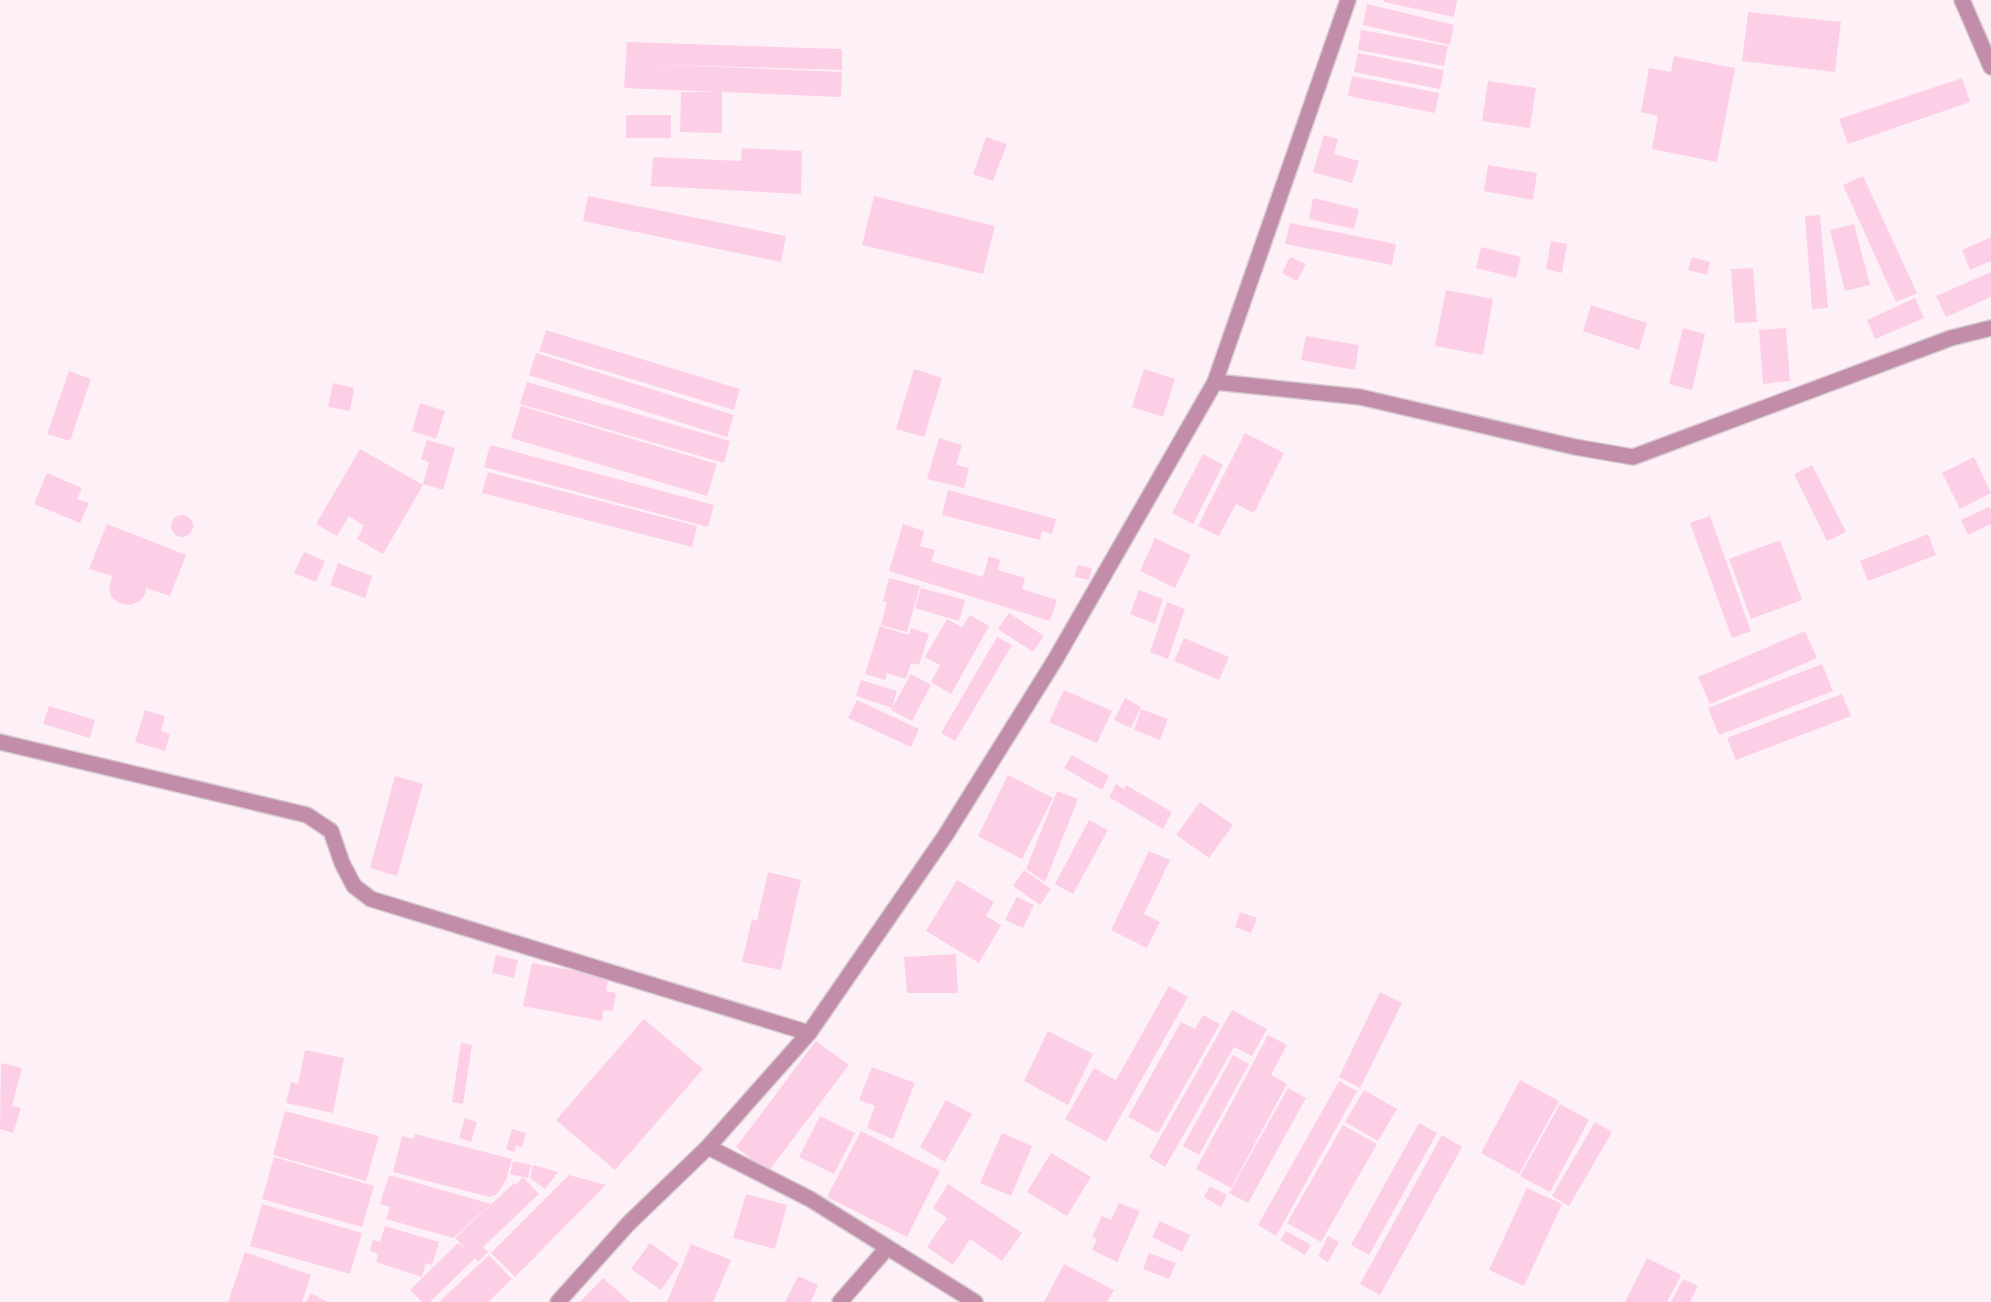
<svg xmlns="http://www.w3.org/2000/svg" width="1991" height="1302" viewBox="0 0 1991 1302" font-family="Roboto,sans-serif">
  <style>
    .building { fill: #fdcfe7 }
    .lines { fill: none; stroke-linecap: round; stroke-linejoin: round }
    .street-casing { stroke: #d7cbd1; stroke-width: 18 }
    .street { stroke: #c18da9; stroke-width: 15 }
  </style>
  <rect width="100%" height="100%" fill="#fef0f7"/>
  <!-- building -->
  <g class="building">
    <polygon points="1384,0 1457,0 1454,17 1384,2"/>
    <polygon points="1367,4 1454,25 1450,45 1363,25"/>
    <polygon points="1748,12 1841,22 1835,72 1742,61"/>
    <polygon points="1361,30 1448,46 1444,66 1358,50"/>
    <polygon points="627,42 842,49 842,70 643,64 842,72 841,97 722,92 722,133 680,132 681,92 719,92 624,88"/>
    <polygon points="1358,53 1444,70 1440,89 1354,72"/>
    <polygon points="1674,56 1735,68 1717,162 1652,149 1658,116 1641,112 1649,68 1671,72"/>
    <polygon points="1352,76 1439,93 1435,113 1348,96"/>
    <polygon points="1962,78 1970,102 1848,144 1839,119"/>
    <polygon points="1488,81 1536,88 1530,128 1482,121"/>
    <rect x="626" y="115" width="45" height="23"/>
    <polygon points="1324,135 1338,139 1334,154 1359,161 1352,183 1313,172"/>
    <polygon points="986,137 1007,144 993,181 973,174"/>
    <polygon points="742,148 802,151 801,194 651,186 653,157 741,161"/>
    <polygon points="1488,165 1537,173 1533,200 1484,191"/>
    <polygon points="1863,176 1917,293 1896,302 1843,185"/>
    <polygon points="588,196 786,236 781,262 583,221"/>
    <polygon points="874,196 995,226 983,274 862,245"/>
    <polygon points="1313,198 1359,209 1354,229 1309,219"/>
    <polygon points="1820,215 1828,308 1812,309 1805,216"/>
    <polygon points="1290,223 1396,244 1392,265 1285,244"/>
    <polygon points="1854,224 1870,285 1845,291 1830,230"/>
    <polygon points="1991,237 1991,261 1970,270 1962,250"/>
    <polygon points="1551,241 1567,244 1562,273 1546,269"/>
    <polygon points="1481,247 1521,257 1516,278 1476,268"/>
    <polygon points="1290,257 1306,264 1297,281 1282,273"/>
    <polygon points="1692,257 1710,262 1707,275 1688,270"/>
    <polygon points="1753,268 1757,322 1735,323 1731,269"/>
    <polygon points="1991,272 1991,297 1946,317 1936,296"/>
    <polygon points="1446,290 1493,299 1483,355 1435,346"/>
    <polygon points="1915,298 1924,318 1875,339 1867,320"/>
    <polygon points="1591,305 1647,323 1639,350 1583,331"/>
    <polygon points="1683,328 1705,334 1692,390 1669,384"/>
    <polygon points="1786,328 1790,381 1763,384 1759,330"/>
    <polygon points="546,330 740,389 734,410 539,351"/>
    <polygon points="1306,336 1359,345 1355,370 1301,360"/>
    <polygon points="536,353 734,415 727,437 529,375"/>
    <polygon points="914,369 942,378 924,437 896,429"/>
    <polygon points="1144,369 1175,379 1163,417 1132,407"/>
    <polygon points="69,371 91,379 70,441 47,434"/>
    <polygon points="527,382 730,441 724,463 520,404"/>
    <polygon points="333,383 354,388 350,411 328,407"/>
    <polygon points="420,403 445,411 436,439 412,431"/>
    <polygon points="521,406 717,464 707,496 511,438"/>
    <polygon points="1245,433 1284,453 1254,513 1236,504 1219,536 1198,526"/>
    <polygon points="939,438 962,445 956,465 969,468 964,488 927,479"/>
    <polygon points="427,440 455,448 443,490 423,484 429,462 421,459"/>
    <polygon points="490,445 714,505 708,527 484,467"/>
    <polygon points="360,449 423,485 383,554 357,539 364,526 349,516 337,536 316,524"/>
    <polygon points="1203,454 1223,465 1193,524 1172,513"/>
    <polygon points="1974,457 1991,493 1960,509 1942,473"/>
    <polygon points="1812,465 1846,532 1827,541 1794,474"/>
    <polygon points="488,472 697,526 692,547 482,493"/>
    <polygon points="47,473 82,488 77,499 89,503 80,523 34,504"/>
    <polygon points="948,490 1056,519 1052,534 1042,531 1040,540 942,515"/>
    <polygon points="1989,507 1991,511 1991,524 1968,535 1961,520"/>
    <circle cx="182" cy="526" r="11"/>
    <polygon points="1710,516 1751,631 1732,638 1690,523"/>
    <polygon points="107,524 186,555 170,596 146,588 146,593 140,601 131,605 121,604 112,598 109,589 112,576 89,569"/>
    <polygon points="903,524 924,531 920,546 935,550 931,561 983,577 989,556 1000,560 998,570 1025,578 1022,589 1057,600 1050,621 889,571"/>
    <polygon points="1928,534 1936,555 1868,581 1860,561"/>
    <polygon points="1155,538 1191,555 1175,588 1140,571"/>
    <polygon points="1780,540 1802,600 1751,619 1729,559"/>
    <polygon points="304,552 325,561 316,582 294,573"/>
    <polygon points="338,563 372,576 365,598 330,585"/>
    <polygon points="1078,565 1092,568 1089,580 1074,577"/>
    <polygon points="889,578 920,586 907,632 881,625 887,602 883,601"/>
    <polygon points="921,588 965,600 959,621 915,608"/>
    <polygon points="1139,590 1163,599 1155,624 1130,614"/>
    <polygon points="1167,602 1185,609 1168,659 1150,652"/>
    <polygon points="1009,613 1044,636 1033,652 998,629"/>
    <polygon points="970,615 989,626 951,694 931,682 940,665 925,657 947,619 962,627"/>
    <polygon points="880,626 909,635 911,628 929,634 919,665 911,663 906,679 887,673 885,680 865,674"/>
    <polygon points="1805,631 1817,658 1710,704 1698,677"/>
    <polygon points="997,637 1012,645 955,741 941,733"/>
    <polygon points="1184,638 1229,657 1219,680 1174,661"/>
    <polygon points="1822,664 1833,691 1719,735 1708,708"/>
    <polygon points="911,674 931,685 912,721 891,710 892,708 856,696 861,680 897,691 892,708"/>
    <polygon points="1064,690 1112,711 1097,743 1049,722"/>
    <polygon points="1842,694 1851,716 1736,760 1727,738"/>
    <polygon points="1125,698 1141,707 1131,728 1114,720"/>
    <polygon points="857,700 919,729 911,747 848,718"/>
    <polygon points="49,706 95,720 90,738 43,724"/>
    <polygon points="1141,709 1168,719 1160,740 1134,730"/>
    <polygon points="145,710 165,716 161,731 170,734 165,751 135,742"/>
    <polygon points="1072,755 1109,776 1102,790 1064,768"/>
    <polygon points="1008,775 1053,798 1022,859 978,836"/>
    <polygon points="395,776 423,784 397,876 370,868"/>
    <polygon points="1116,784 1124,789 1126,785 1172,812 1163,829 1109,797"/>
    <polygon points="1057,791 1078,799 1045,882 1026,869"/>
    <polygon points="1200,802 1233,825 1209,858 1176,835"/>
    <polygon points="1089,820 1108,830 1073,894 1055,884"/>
    <polygon points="1149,851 1170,860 1144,914 1160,922 1147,948 1111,930"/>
    <polygon points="1024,870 1051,889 1040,905 1013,886"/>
    <polygon points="768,872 801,880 781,970 742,962 752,919 757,921"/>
    <polygon points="957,880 994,902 986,916 1001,925 979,963 926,931"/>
    <polygon points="1017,897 1034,905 1023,928 1005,920"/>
    <polygon points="1240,912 1257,918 1251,933 1235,927"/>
    <polygon points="956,954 958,993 907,993 904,957"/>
    <polygon points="496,955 518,960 514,978 492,973"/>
    <polygon points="532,963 609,977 606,991 616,993 613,1011 603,1010 602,1021 523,1006"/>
    <polygon points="1169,986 1188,997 1106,1142 1065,1119 1094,1068 1116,1080"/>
    <polygon points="1380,992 1402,1003 1360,1088 1339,1077"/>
    <polygon points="1232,1010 1267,1029 1252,1056 1234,1047 1165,1167 1149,1157"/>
    <polygon points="1203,1015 1220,1024 1158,1133 1128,1117 1181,1022 1195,1029"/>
    <polygon points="644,1019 703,1069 615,1170 556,1120"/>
    <polygon points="1048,1031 1093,1054 1068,1105 1024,1081"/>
    <polygon points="1268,1035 1287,1045 1271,1075 1287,1084 1231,1188 1196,1169"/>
    <polygon points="816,1041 849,1065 768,1172 736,1147"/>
    <polygon points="461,1043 472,1045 463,1104 452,1102"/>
    <polygon points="305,1050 344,1058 333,1113 286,1103 291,1082 298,1084"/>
    <polygon points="1233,1055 1249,1064 1199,1155 1183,1146"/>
    <polygon points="1,1063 22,1068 12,1106 21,1108 13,1133 0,1129"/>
    <polygon points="872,1067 915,1083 893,1139 867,1128 875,1106 859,1100"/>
    <polygon points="1520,1080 1559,1101 1519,1174 1481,1153"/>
    <polygon points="1339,1081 1357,1091 1276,1236 1258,1225"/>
    <polygon points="1288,1088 1306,1098 1248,1203 1229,1193"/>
    <polygon points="1364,1090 1397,1109 1378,1141 1345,1122"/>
    <polygon points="946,1100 972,1114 945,1162 920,1147"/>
    <polygon points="1560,1104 1589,1120 1550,1192 1520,1176"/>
    <polygon points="285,1111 379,1136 366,1181 273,1155"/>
    <polygon points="820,1116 855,1133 834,1174 799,1157"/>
    <polygon points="465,1118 477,1122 471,1142 459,1138"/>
    <polygon points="1595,1122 1612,1132 1569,1206 1552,1196"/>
    <polygon points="1419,1123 1437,1133 1369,1255 1351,1245"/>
    <polygon points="1343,1125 1377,1144 1321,1242 1287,1223"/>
    <polygon points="512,1129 526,1133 522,1148 516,1145 514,1152 506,1149"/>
    <polygon points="861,1131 940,1171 907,1237 827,1197"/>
    <polygon points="1002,1133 1032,1146 1011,1196 980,1183"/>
    <polygon points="415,1134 512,1159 506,1180 497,1194 490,1197 393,1172 402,1136 414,1139"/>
    <polygon points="1442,1135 1462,1147 1380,1295 1360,1284"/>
    <polygon points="1051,1153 1091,1177 1067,1216 1027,1192"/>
    <polygon points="274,1157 374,1186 362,1227 262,1199"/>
    <polygon points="513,1161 531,1165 528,1178 510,1174"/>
    <polygon points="533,1165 558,1172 545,1189 530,1178"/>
    <polygon points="389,1175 491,1204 453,1238 386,1219 390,1207 380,1204"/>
    <polygon points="569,1175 606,1185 515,1277 491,1253"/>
    <polygon points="523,1177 539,1194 483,1247 488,1252 478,1262 475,1258 430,1302 422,1302 410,1290 458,1243 468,1251 455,1238 514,1183 516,1185"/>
    <polygon points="948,1184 1022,1233 1002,1261 970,1239 953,1265 927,1247 947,1218 933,1208"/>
    <polygon points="1210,1186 1227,1195 1221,1207 1204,1197"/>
    <polygon points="1527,1188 1562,1204 1524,1286 1489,1270"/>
    <polygon points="746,1194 787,1205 775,1249 733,1238"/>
    <polygon points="1119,1203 1140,1211 1117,1262 1092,1250 1097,1239 1092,1237 1102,1216 1111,1220"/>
    <polygon points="262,1204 362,1233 350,1274 250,1246"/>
    <polygon points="1160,1221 1190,1235 1182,1252 1152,1237"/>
    <polygon points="385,1226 439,1242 432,1265 426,1263 422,1277 376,1262 378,1254 370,1251 373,1240 380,1242"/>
    <polygon points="1286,1231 1311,1245 1305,1255 1280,1240"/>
    <polygon points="1328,1236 1339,1242 1328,1262 1318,1256"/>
    <polygon points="650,1243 679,1264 661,1290 631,1269"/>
    <polygon points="691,1244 731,1260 713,1302 667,1302"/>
    <polygon points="245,1252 311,1275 302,1302 228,1302"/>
    <polygon points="1149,1253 1176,1263 1169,1279 1143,1269"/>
    <polygon points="489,1255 512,1279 488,1302 439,1302"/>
    <polygon points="1647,1258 1681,1275 1667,1302 1625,1302"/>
    <polygon points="1064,1264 1114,1290 1107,1302 1044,1302"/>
    <polygon points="798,1276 818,1285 811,1302 785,1302"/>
    <polygon points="603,1278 630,1302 580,1302"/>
    <polygon points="1683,1279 1698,1286 1690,1302 1671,1302"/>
    <polygon points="311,1293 327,1302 306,1302"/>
  </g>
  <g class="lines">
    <defs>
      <g id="street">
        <polyline points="1962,0 1991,67"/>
        <polyline points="1215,382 1348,0"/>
        <polyline points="0,742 307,815 331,831 342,863 354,886 371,899 809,1033"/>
        <polyline points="708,1147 810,1199 975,1302"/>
        <polyline points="558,1302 629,1223 708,1147 809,1033 945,836 1055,660 1215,382 1360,397 1575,447 1633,457 1951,338 1991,328"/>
        <polyline points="840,1302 887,1248"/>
      </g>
    </defs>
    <!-- street casing -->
    <use href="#street" class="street-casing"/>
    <!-- street -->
    <use href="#street" class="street"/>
  </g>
</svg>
